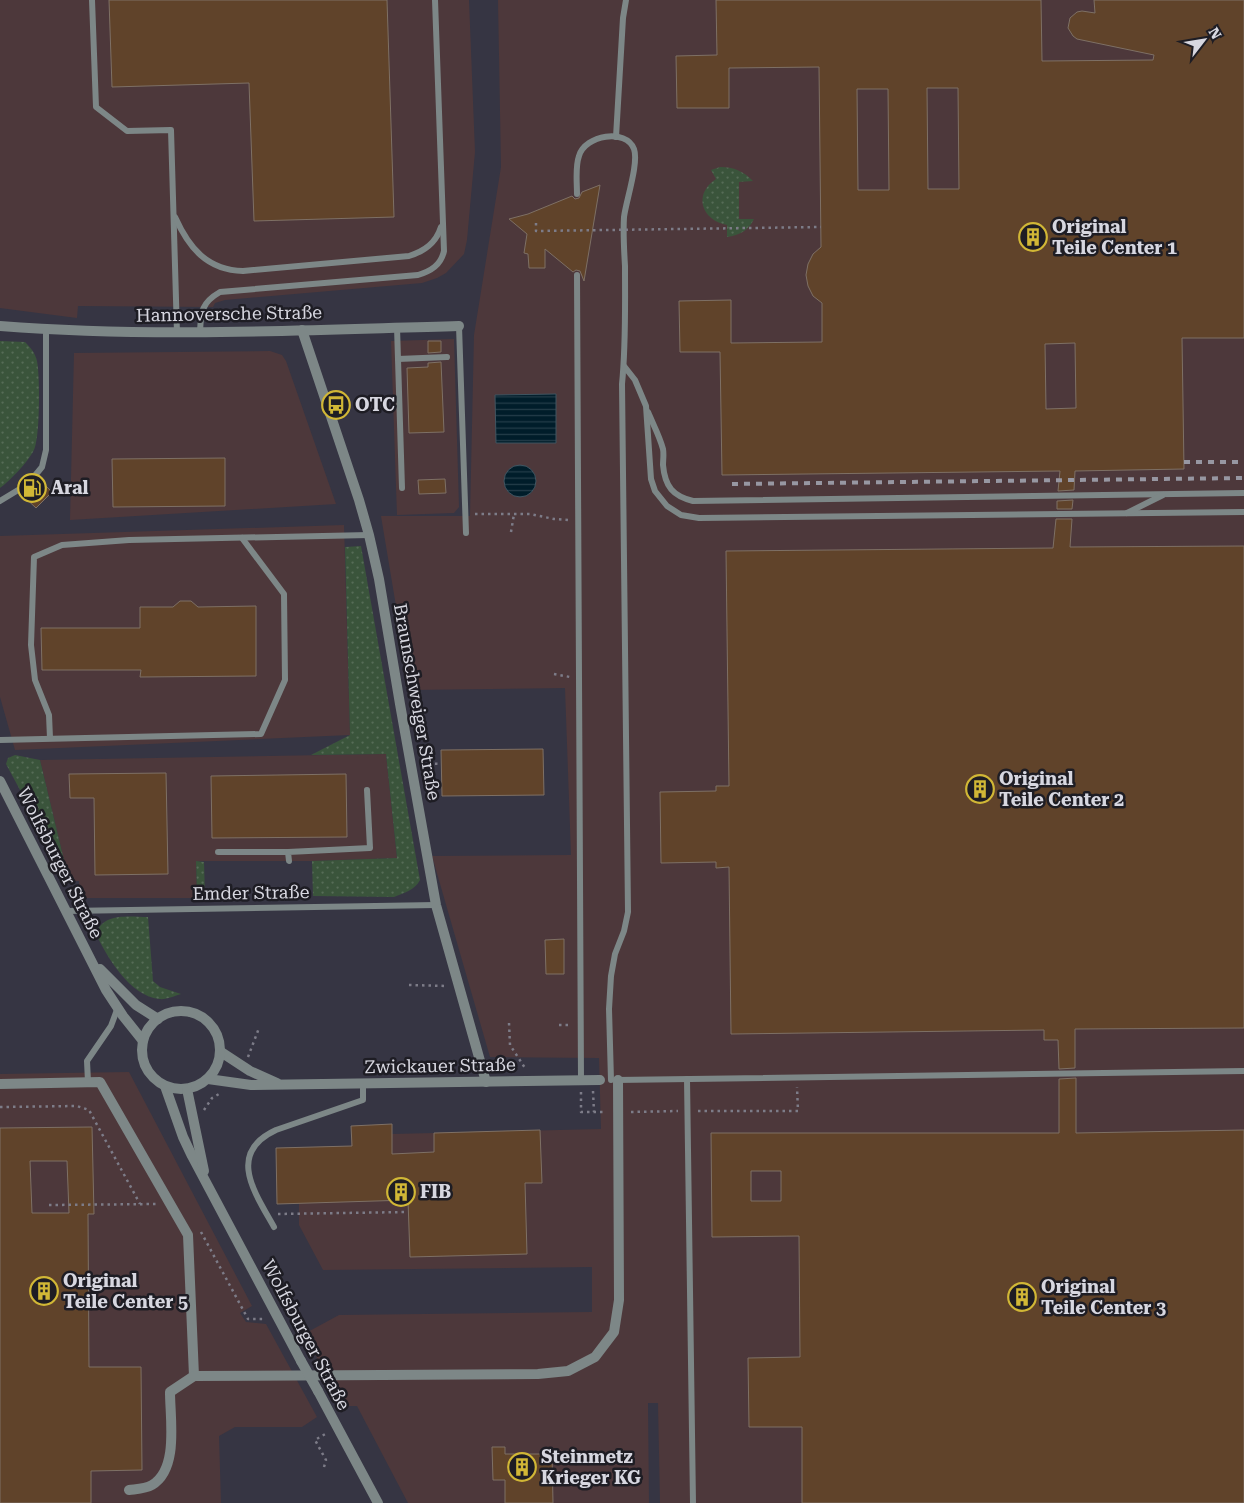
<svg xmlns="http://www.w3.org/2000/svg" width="1244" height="1503" viewBox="0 0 1244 1503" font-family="'Roboto Serif',serif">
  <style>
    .industrial { fill: #4d383b }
    .grass { fill: url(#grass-dots) }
    .water { fill: url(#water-rules); stroke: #405561 }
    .building { fill: #60432a; stroke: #7e7065; fill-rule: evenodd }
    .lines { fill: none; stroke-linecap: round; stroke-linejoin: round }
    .path { stroke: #7d7c88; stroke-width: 2.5; stroke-dasharray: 2.5 4; stroke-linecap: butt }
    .service { stroke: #7d8787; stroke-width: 6 }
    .minor { stroke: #7d8787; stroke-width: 10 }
    .tertiary { stroke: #7d8787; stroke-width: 10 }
    .rail { stroke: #9797a2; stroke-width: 4; stroke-dasharray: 6 6; stroke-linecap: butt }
    .path-bridge { stroke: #7d7c88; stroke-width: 2.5; stroke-dasharray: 2.5 4; stroke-linecap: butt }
    .tertiary-bridge { stroke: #7d8787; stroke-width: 10 }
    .labels { text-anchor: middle; stroke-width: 5; stroke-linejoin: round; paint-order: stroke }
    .poi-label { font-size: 18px; font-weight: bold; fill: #d7d7e0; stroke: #1e1d24; text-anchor: start }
    .street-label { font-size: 18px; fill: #d7d7e0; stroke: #1e1d24 }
  </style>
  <defs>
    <pattern id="grass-dots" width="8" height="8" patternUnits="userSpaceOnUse" patternTransform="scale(1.25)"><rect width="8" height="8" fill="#3a543b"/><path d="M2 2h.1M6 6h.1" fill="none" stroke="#566c57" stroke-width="1.8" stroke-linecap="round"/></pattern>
    <pattern id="water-rules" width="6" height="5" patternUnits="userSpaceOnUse" patternTransform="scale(1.25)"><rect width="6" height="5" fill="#001d2a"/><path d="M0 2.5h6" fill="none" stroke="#243d49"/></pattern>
  </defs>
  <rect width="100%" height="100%" fill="#363543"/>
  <!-- industrial -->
  <g class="industrial">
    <polygon points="0,0 469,0 475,152 467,240 464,254 446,273 437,278 422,283 225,300 215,303 213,307 78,306 77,318 0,308"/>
    <polygon points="498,0 1244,0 1244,1503 660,1503 658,1403 648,1403 649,1503 408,1503 357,1406 343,1406 304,1334 339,1315 592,1312 592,1267 323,1270 299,1225 299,1203 277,1204 276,1148 351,1146 351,1126 392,1124 392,1134 601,1129 599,1058 490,1057 432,856 571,855 565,688 410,690 381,516 470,516 474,335 501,167"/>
    <polygon points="454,339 459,507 454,513 397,515 391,341"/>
    <polygon points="270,351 282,355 286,361 336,504 70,520 74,353"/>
    <polygon points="344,525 350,735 15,750 0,697 0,536"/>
    <polygon points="386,754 397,858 312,861 196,861 197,898 80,898 79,881 69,881 40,760"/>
    <polygon points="129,1072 252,1306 240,1313 246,1322 266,1324 317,1417 302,1427 235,1427 219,1436 221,1503 0,1503 0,1074"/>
  </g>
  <!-- grass -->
  <g class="grass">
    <path d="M720 167C734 167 743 171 753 181L739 182V219H754C748 231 740 235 727 237V225C701 220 693 194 716 179L711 170Z"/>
    <path d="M0 341 25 342C31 348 35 353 37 361 40 376 40 432 35 447 32 458 10 481 0 488Z"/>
    <path d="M361 546 420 880C415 890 404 893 394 897L313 896 312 861 397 858 386 754 311 755 350 735 345 547Z"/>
    <polygon points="15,755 40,760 69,881 6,764 8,758"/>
    <polygon points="196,861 204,862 205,897 197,898"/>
    <path d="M148 917 153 981 160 987 181 994C174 996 166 1000 159 999 130 996 107 957 96 934 103 912 130 917 148 917Z"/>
  </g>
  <!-- water -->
  <g class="water">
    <polygon points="556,394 556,443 496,443 495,395"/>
    <circle cx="520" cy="481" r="16"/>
  </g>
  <!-- building -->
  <g class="building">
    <polygon points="109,0 387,0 394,217 254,221 249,83 112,87"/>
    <path d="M716 0H1041L1042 61 1153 60 1154 55 1077 39 1073 36 1068 28 1070 18 1077 12 1082 11 1095 13 1094 0H1244V338H1182L1184 469 1075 471 1074 490 1058 491 1060 471 722 475 720 352H680L679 301 731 300V343L822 342V303L813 296 808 286 806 275 808 264 813 254 821 247 819 67 729 68V108H677L676 56 717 55ZM927 88H958L959 189H928ZM857 89H888L889 190H858ZM1075 343 1076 408 1046 409 1045 344Z"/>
    <polygon points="600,185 584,281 580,271 576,270 573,272 545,249 545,268 529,268 528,254 524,253 527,234 509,219 528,214 572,196 575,199 579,198 582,192"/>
    <polygon points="428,341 441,341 441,352 428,353"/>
    <polygon points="441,362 444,432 409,433 407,368 428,367 428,363"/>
    <polygon points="225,458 225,506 113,507 112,459"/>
    <polygon points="39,479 52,492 36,508 21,494 31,488"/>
    <polygon points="445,479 446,493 419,494 418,480"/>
    <polygon points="1073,500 1072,509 1057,509 1057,501"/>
    <polygon points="1056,519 1072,519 1070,547 1244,546 1244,1028 1075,1029 1075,1068 1059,1069 1058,1040 1044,1040 1044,1030 731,1034 729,867 716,868 716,862 661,863 660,792 716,791 716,786 729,786 726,551 1053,548"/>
    <polygon points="180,601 191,601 198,607 256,606 256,676 140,677 141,670 42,670 41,628 140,628 140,607 173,607"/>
    <polygon points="543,749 544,795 442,796 441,750"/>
    <polygon points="166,773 168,874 95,875 94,798 70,798 69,774"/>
    <polygon points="346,774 347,837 212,838 211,776"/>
    <polygon points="564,939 564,974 546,974 545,940"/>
    <path d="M1076 1078V1133L1244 1130V1503H802V1427H749L748 1358 800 1357 799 1236 712 1237 711 1133H1059V1079ZM751 1171H781V1201H751Z"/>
    <polygon points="392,1124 392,1154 434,1152 434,1133 540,1130 542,1183 525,1183 527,1254 410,1257 408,1200 277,1204 276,1148 352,1146 351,1126"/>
    <path d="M92 1127 94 1214H88L89 1367H141L142 1470 91 1471V1503H0V1128ZM30 1161H67L69 1213H32Z"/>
    <polygon points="492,1447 505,1447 505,1454 552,1454 553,1503 505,1503 505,1480 493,1480"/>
  </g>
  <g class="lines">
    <!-- path -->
    <g class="path">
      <polyline points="475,514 530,514 554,519 568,520"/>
      <polyline points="511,532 514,514"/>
      <polyline points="554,674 570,677"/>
      <polyline points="422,763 441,764"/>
      <polyline points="409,985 447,986"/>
      <polyline points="509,1023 510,1045 525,1068"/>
      <polyline points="559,1025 570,1025"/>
      <polyline points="248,1057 259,1028"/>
      <polyline points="593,1091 594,1112"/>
      <polyline points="581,1092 581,1112 605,1112"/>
      <polyline points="0,1107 77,1106 89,1110 140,1204"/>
      <polyline points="204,1110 212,1098 219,1094"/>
      <polyline points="698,1111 798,1111 797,1087"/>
      <polyline points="631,1112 678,1111"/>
      <polyline points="49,1205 157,1204"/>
      <polyline points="278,1214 406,1212"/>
      <polyline points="201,1232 248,1319 266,1319"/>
      <polyline points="324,1467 326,1460 315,1440 327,1433"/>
    </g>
    <!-- service -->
    <g class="service">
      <polyline points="92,0 96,107 127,131 171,130 177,333"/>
      <polyline points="616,137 623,18 626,0"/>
      <path d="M577 194C577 182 575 167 579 156 585 135 626 128 634 149 639 163 626 201 624 217 623 233 624 250 625 266 625 306 626 345 622 384L628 912 624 931 615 954 611 976 609 1009 611 1080"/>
      <path d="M175 217C189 248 207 270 243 271L409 256C425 251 436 243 441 227"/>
      <polyline points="577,275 581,1080"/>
      <polyline points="459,326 466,533"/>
      <polyline points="397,327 402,488"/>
      <path d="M200 332C201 312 201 303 220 292L418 275C431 271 441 265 444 251L435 0"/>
      <polyline points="398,359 447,357"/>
      <polyline points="624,366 635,380 646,406 651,479 655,491 667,506 681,515 699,518 1244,512"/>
      <path d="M648 412C653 424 660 437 663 449 664 454 663 460 663 465 665 487 673 496 693 501L1244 493"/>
      <polyline points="0,501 28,484 42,467 46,450 46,330"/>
      <polyline points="1127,513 1163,495"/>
      <polyline points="50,738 49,715 35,680 31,645 34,557 62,545 129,540 369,535"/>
      <polyline points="0,740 261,734 285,680 284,594 242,538"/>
      <polyline points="218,852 288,852"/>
      <polyline points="289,861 288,852 370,848 367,790"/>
      <polyline points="67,911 436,905"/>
      <polyline points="687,1079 693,1503"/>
      <polyline points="616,1080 1244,1071"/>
      <polyline points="88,1082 87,1061 111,1026 118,1007"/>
      <path d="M274 1227C255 1193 226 1153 276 1130L363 1100V1083"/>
    </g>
    <!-- minor -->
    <g class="minor">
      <path d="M0 326C153 338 306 330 459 326"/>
      <polyline points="302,330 359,500 369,535 379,579 400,704 436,905 486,1082"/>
      <polyline points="221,1052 250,1071 277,1083"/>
      <polyline points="208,1079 251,1085 600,1080"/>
      <polyline points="0,1084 100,1082 188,1235 194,1376"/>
      <path d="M129 1490C136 1489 145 1489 152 1485 179 1469 170 1419 170 1392L194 1376 538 1374 568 1371 595 1357 614 1332 619 1300 618 1080"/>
    </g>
    <!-- tertiary -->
    <g class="tertiary">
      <polyline points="0,781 106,990 123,1016 143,1041"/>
      <polyline points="100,969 136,1005 158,1019"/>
      <circle cx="181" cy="1050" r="39"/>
      <polyline points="165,1086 183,1137 192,1156 301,1361"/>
      <polyline points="187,1089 204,1171"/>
      <polyline points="318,1391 378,1503"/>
    </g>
    <!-- rail -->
    <g class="rail">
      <polyline points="1184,462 1244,462"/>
      <polyline points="732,484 1244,478"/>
    </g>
    <!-- path-bridge -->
    <polyline class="path-bridge" points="536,223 536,231 821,227"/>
    <!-- tertiary-bridge -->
    <polyline class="tertiary-bridge" points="301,1361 318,1391"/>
  </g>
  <!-- icons -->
  <defs>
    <symbol id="building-ring" viewBox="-11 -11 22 22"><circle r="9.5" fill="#1e1d24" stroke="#d1b736" stroke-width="1.5"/><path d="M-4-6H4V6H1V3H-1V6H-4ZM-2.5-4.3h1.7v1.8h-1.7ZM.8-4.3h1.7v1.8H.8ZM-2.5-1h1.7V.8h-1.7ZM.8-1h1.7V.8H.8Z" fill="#d1b736"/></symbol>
    <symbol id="bus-ring" viewBox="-11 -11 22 22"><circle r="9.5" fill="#1e1d24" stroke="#d1b736" stroke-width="1.5"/><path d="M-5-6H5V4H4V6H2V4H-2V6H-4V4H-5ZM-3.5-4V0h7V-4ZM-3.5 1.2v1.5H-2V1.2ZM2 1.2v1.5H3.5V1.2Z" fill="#d1b736"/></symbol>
    <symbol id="fuel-ring" viewBox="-11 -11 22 22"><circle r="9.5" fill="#1e1d24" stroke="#d1b736" stroke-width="1.5"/><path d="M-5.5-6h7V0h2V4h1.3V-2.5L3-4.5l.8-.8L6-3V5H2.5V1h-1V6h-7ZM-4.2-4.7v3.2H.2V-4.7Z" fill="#d1b736"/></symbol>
  </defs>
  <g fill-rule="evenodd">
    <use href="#building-ring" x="1017" y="221" width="32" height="32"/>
    <use href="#bus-ring" x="320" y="389" width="32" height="32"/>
    <use href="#fuel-ring" x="16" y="472" width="32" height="32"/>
    <use href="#building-ring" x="964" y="773" width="32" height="32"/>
    <use href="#building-ring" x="385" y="1176" width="32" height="32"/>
    <use href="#building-ring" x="28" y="1275" width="32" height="32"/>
    <use href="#building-ring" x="1006" y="1281" width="32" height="32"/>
    <use href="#building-ring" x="506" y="1451" width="32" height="32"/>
  </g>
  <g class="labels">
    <!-- poi labels -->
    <g class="poi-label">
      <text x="1052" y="233">Original<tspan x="1052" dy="21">Teile Center 1</tspan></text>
      <text x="355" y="411">OTC</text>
      <text x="51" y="494">Aral</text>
      <text x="999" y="785">Original<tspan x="999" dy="21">Teile Center 2</tspan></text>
      <text x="420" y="1198">FIB</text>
      <text x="63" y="1287">Original<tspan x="63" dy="21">Teile Center 5</tspan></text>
      <text x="1041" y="1293">Original<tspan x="1041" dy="21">Teile Center 3</tspan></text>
      <text x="541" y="1463">Steinmetz<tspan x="541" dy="21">Krieger KG</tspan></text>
    </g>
    <!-- street labels -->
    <g class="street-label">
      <text transform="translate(229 314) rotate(-1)" y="6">Hannoversche Straße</text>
      <text transform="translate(417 702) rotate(80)" y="6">Braunschweiger Straße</text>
      <text transform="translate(60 863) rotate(63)" y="6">Wolfsburger Straße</text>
      <text transform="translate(251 893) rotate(-1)" y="6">Emder Straße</text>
      <text transform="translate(440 1066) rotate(-1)" y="6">Zwickauer Straße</text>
      <text transform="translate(306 1335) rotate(62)" y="6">Wolfsburger Straße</text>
    </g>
  </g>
  <!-- north arrow -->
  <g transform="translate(1204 40) rotate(59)" stroke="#1e1d24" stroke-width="4" paint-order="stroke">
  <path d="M0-4L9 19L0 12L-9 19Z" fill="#d7d7e0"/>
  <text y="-8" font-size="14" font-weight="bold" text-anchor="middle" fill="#d7d7e0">N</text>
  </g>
</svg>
